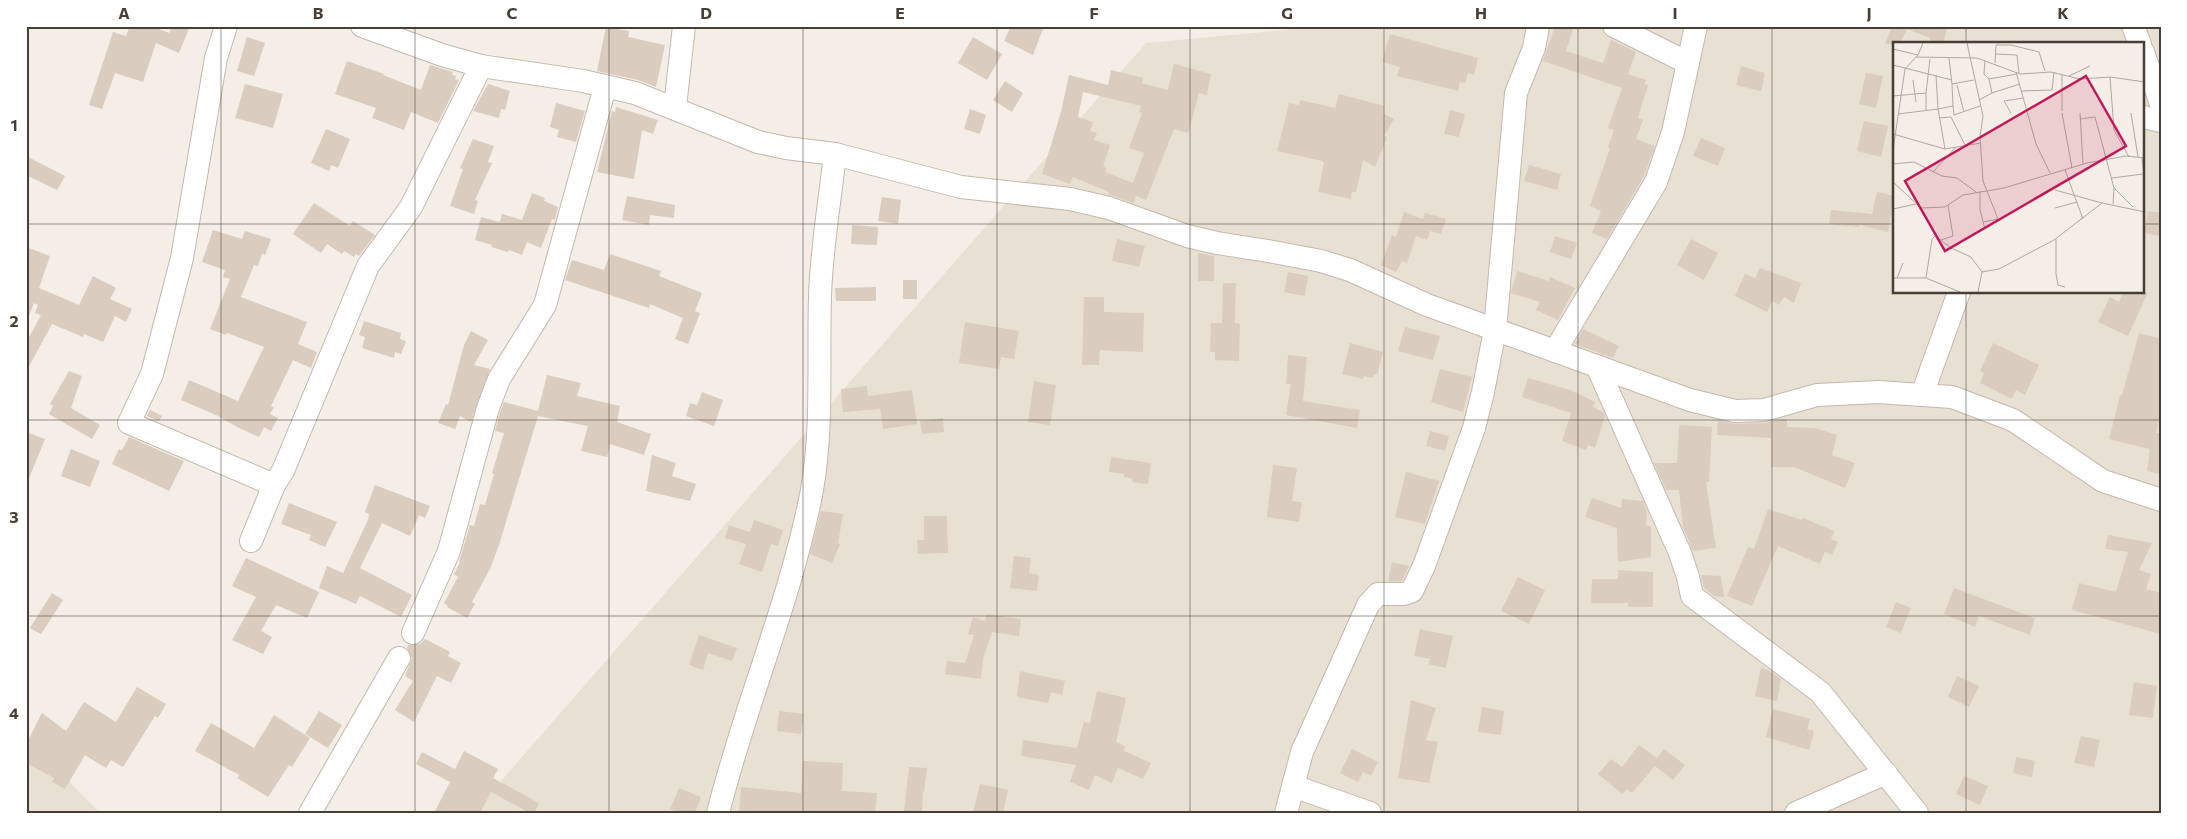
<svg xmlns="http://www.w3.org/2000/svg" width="2187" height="839" viewBox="0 0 2187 839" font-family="Commissioner,sans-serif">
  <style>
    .residential { fill: #e9e0d4; fill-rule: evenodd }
    .building { fill: #daccbe; fill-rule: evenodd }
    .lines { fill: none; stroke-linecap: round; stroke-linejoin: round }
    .minor-casing { stroke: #c3b8ab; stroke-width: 24 }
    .minor { stroke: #fff; stroke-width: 22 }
    .grid { fill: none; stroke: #483e35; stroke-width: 1; stroke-opacity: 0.55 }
    .inset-road { fill: none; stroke: #afa89f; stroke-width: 1 }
    .view { fill: #c2185b; fill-opacity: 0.15; stroke: #c2185b; stroke-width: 2.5 }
    .inset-edge { fill: none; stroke: #483e35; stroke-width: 2.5 }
    .neatline { fill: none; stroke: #483e35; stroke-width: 2 }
    .grid-label { font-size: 16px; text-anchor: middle; font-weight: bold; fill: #483e35 }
  </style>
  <rect width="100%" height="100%" fill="#f4eee6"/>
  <!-- residential -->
  <g class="residential">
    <path d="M1328 26H2161V813H473L1146 43ZM1894 44H2143V292H1894Z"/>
    <polygon points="26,738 100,813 26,813"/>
  </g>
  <!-- building -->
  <g class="building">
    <polygon points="130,26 152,26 169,33 172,26 190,26 179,53 156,43 143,82 115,73 102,109 89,105 113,32 126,36"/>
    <polygon points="1011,26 1035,26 1043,29 1033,55 1004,41"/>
    <polygon points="1555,26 1574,26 1566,51 1603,63 1611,40 1636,52 1628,74 1646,80 1644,84 1648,85 1638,118 1643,120 1636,139 1655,146 1644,176 1607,239 1592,233 1601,211 1590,206 1610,148 1608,147 1614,130 1608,128 1622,88 1543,61"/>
    <polygon points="1892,26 1948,26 1943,44 1929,44 1930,38 1907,29 1900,44 1885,44"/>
    <polygon points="606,27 629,31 628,37 665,45 656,87 638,80 597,71"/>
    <polygon points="1390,34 1478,58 1474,75 1468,73 1465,83 1460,82 1458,91 1397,76 1400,67 1382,62"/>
    <polygon points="247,37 265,43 254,76 237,71"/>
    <polygon points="973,37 1002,54 987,80 958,63"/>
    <polygon points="347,61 384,74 383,75 421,90 430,65 453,72 452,75 456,76 455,79 459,80 438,123 411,112 404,130 372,118 376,108 335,94"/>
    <path d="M1174 64 1211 74 1207 95 1199 93 1188 133 1174 129 1146 200 1136 196 1134 203 1108 194 1109 192 1073 177 1070 184 1042 174 1061 112 1069 75 1108 85 1111 70 1143 78 1142 83 1168 90ZM1083 92 1141 106 1139 112 1142 113 1129 148 1144 153 1133 183 1105 172 1107 168 1103 166 1110 145 1094 140 1097 133 1090 131 1093 122 1078 117Z"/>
    <polygon points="1741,66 1765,73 1761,91 1736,85"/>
    <polygon points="1866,73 1883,76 1876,108 1859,104"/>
    <polygon points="1005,81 1023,93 1012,112 993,100"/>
    <polygon points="245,84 283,94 273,128 235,118"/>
    <polygon points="488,84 510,91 505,110 501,109 499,118 473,111"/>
    <polygon points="1339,94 1385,106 1383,113 1394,119 1384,136 1387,137 1375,167 1363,160 1356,192 1352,192 1351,199 1318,192 1324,163 1322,161 1277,151 1289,103 1299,105 1300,100 1335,108"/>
    <polygon points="556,103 585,111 576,142 557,137 559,130 550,127"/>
    <polygon points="616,107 658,120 653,134 642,130 634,179 597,172 612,111 615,112"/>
    <polygon points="970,109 986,115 980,134 964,129"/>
    <polygon points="1450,110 1465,114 1459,137 1444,134"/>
    <polygon points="1864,121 1888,126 1881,157 1857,151"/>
    <polygon points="326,129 350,139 338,168 331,165 329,171 311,163"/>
    <polygon points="1701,138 1725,148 1718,166 1693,156"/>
    <polygon points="473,139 494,146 488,162 492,163 475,200 478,201 474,214 450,206 463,169 460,168"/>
    <polygon points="26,156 65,176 57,190 26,175"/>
    <polygon points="1529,165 1561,174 1557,190 1524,181"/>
    <polygon points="1877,192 1894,196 1888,232 1860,225 1859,227 1829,224 1831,210 1872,214"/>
    <polygon points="532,193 545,198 544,201 558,207 555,220 552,219 541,248 527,242 522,255 509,250 508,252 491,247 492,245 475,240 481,217 500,222 502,214 522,220"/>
    <polygon points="627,196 675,205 674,218 650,215 649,225 622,220"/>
    <polygon points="882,197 901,200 898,224 878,221"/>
    <polygon points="314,203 350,226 353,221 375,235 359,256 356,254 354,257 344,251 342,254 327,244 321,253 293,234"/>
    <polygon points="2148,211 2161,213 2159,236 2144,233"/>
    <polygon points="1404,212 1423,219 1425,213 1446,219 1441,234 1430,231 1427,240 1416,236 1407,263 1402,261 1396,272 1381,265 1392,235 1396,237"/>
    <polygon points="852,225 878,227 877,245 851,244"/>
    <polygon points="213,230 242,239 245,231 271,239 265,255 262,254 258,266 254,265 241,297 307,322 298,344 317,352 311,368 293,360 271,406 274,407 270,414 278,418 271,431 264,427 259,437 237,427 216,415 181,400 189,380 238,401 264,347 227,333 226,335 210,329 230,279 223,277 225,270 202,262"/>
    <polygon points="1555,236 1577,243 1571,259 1550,252"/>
    <polygon points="1117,239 1145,246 1139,267 1112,261"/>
    <polygon points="1691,239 1718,253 1704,280 1677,265"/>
    <polygon points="26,247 50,256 39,288 79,305 93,276 116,288 110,299 132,309 126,322 115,316 103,342 84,334 83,337 52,324 26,372 26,343 41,315 35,313 38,305 34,303 28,318 26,318"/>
    <polygon points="1198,253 1214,256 1214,281 1198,281"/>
    <polygon points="610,254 661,271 659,276 702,293 695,311 700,313 688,344 675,339 683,318 650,304 649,308 565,280 572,260 604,270"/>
    <polygon points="1760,268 1801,283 1794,303 1784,297 1779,305 1772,301 1767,312 1735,296 1745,274 1755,278"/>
    <polygon points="1517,271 1549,281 1550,277 1575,288 1558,320 1536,310 1540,302 1511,293"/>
    <polygon points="1288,272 1308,276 1305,296 1284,292"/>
    <rect x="903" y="280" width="14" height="19"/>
    <polygon points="1223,283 1236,283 1235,323 1240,324 1239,361 1215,360 1215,352 1210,352 1211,323 1222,323"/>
    <polygon points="876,287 876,301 836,301 835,288"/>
    <polygon points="2123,292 2148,292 2128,336 2098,322 2110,297 2119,302"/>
    <polygon points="1084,297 1104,297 1104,312 1144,313 1143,352 1100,350 1099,365 1082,365"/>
    <polygon points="364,321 401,333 400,339 406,341 401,354 395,352 394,358 362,348 365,337 359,335"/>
    <polygon points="965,322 1019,331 1014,359 1001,357 999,369 959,363"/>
    <polygon points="1405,327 1440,336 1433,360 1398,351"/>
    <polygon points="1583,329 1619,346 1613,358 1575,344"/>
    <polygon points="471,331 488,340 474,365 490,369 471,422 460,416 455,429 438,423 446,404 448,405 464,345"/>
    <polygon points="2139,333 2161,339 2161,412 2156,433 2161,433 2161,474 2147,471 2150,449 2109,439 2120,395 2122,395"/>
    <polygon points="1350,343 1383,352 1377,375 1374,374 1373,378 1364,376 1363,379 1342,374"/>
    <polygon points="1993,343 2039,365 2025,395 2016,390 2012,399 1980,383 1984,373 1980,371"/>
    <polygon points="1288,355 1307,357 1303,401 1360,410 1357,428 1286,415 1291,384 1286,384"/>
    <polygon points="1440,369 1472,377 1463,412 1431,402"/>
    <polygon points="69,371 82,376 71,408 100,425 92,439 49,414 53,406 50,404"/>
    <polygon points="547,375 581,383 577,396 620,406 617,422 651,434 644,455 610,444 607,457 581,451 588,426 538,416 499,545 490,569 472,602 475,604 467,618 447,607 448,606 444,603 458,577 454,574 460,562 459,562 470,525 474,526 480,504 485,505 494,474 492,473 504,433 495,431 500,412 504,402 538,411"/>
    <polygon points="1528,378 1570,390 1595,402 1593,407 1603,412 1605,416 1595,448 1588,445 1586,450 1562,441 1571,413 1522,397"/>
    <polygon points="1034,381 1056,385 1050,425 1028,422"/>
    <polygon points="867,386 868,396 912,390 917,424 883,429 880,409 843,412 841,389"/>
    <polygon points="702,392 723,400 714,426 686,416 690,403 697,405"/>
    <polygon points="150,410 162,416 159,421 147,416"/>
    <polygon points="943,418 944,432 922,434 920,421"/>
    <polygon points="1780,419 1787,419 1787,427 1815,428 1837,435 1832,455 1855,463 1845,488 1794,467 1771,467 1771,438 1717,435 1718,420 1735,424 1765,423"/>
    <polygon points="1679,425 1712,427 1709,482 1706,482 1716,548 1693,551 1683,527 1679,490 1666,490 1654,463 1677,463"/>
    <polygon points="1430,431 1449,436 1445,451 1426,446"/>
    <polygon points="26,432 45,439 27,483 26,483"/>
    <polygon points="129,437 184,461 169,491 112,464 119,449 122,450"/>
    <polygon points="71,449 100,461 90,487 61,476"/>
    <polygon points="652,455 676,463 672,476 696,484 690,501 646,491"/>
    <polygon points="1111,457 1151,463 1148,484 1132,482 1133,479 1124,477 1124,474 1109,472"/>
    <polygon points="1273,465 1297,468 1292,501 1302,502 1299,522 1267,517"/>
    <polygon points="1406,472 1439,481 1425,524 1395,517"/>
    <polygon points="375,485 430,506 425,518 419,515 410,536 382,523 360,568 412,595 401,617 360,596 356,604 319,588 327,566 343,573 368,520 369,514 365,512"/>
    <polygon points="1592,498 1621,508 1622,499 1643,501 1647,512 1646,526 1651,526 1651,557 1618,562 1617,528 1585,517"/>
    <polygon points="289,503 337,522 325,547 309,540 311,535 281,524"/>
    <polygon points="1768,509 1802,520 1803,518 1834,531 1831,539 1838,542 1832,555 1825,552 1820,564 1778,546 1752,606 1727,596 1748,547 1754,549"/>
    <polygon points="821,511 843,514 838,543 840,544 832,563 810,554"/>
    <polygon points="924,516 947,516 948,553 918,554 917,540 924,540"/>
    <polygon points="754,520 783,530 778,546 771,544 762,572 739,564 746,544 725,538 729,525 750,532"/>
    <polygon points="2108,535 2152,543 2139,570 2151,574 2146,589 2161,593 2161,634 2072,610 2079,583 2116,592 2128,552 2105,549"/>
    <polygon points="1014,556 1031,558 1029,573 1039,575 1037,591 1010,588"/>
    <polygon points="246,558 319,592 307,618 276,605 261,631 272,637 263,654 232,640 256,597 232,586"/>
    <polygon points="1392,562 1409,566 1402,581 1388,581"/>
    <polygon points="1618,570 1653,572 1653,607 1628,607 1628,603 1591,603 1592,579 1618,579"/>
    <polygon points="1701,575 1721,576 1724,597 1714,596 1704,588"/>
    <polygon points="1518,577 1545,590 1529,624 1501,611"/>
    <polygon points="1954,588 2035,618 2030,635 1979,616 1975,627 1944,614"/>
    <polygon points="52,593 63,600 41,634 30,628"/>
    <polygon points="1896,602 1911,608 1901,633 1886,627"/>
    <polygon points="986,614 1021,619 1019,636 992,632 983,659 981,679 945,674 947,661 965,663 974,635 968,634 973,617 985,621"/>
    <polygon points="1420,629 1453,636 1446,668 1428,664 1430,659 1414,656"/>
    <polygon points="699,635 737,648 732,661 708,653 703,670 689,665"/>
    <polygon points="425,639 450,652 448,656 461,663 451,683 437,676 414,722 395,710 413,681 405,676 412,658 407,648 408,645 420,644"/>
    <polygon points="1761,668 1768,670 1781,679 1777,701 1755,696"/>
    <polygon points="1020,671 1065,681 1062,695 1051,692 1048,703 1017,697"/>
    <polygon points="1957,676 1979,686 1969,707 1948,697"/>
    <polygon points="2134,682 2157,686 2153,718 2129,715"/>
    <polygon points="137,687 166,704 158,718 155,716 123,767 111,760 106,768 85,755 65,789 52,782 54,778 26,763 26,744 42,713 66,731 84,702 116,722"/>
    <polygon points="1097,691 1126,698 1116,742 1125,746 1124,751 1151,763 1143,779 1118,768 1112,783 1095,775 1089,790 1070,782 1076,765 1021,756 1023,740 1077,748 1084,722 1090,723"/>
    <polygon points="1411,700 1436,708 1426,740 1438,742 1429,783 1398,778"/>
    <polygon points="1482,707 1504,711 1501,735 1478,732"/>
    <polygon points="1773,709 1810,719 1807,729 1814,731 1809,750 1766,737"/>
    <polygon points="319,711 342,725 328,748 305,734"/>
    <polygon points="779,711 804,714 801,734 777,731"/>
    <polygon points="274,715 310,738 292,767 289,765 268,797 237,778 239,775 195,751 211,723 254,748"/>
    <polygon points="2081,736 2100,740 2094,767 2074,763"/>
    <polygon points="1639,745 1657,758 1664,749 1685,765 1673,780 1655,766 1632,793 1627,789 1622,794 1598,774 1611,759 1622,767"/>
    <polygon points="1352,749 1378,762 1371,776 1363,772 1358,782 1340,773"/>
    <polygon points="464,751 498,769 493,778 539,803 534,813 530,813 491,792 480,813 434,813 450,782 416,764 422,752 455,769"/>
    <polygon points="2016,757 2035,761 2032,777 2013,773"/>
    <polygon points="803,761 843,763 842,791 877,793 875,813 739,813 741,787 801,793"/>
    <polygon points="909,767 927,768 924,792 923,792 922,812 904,812"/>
    <polygon points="1964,776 1988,786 1980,805 1956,794"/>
    <polygon points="980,784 1008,790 1003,813 973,813"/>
    <polygon points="679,788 701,797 695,813 680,813 670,809"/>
  </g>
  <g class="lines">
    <defs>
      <g id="minor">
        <polyline points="226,26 216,58 182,258 152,374 129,423 274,485"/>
        <polyline points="362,26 442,55 481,66 583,81 635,93 758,142 786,148 835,154 961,187 1070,199 1109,208 1187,236 1217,243 1268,251 1321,261 1350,270 1427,305 1555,351 1690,400 1735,411 1764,410 1817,395 1878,392 1952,397 2013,420 2103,481 2161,500"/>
        <polyline points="1614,26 1688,63"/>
        <polyline points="2133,26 2140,44"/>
        <polyline points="2143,52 2161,104"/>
        <polyline points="675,107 684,26"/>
        <polyline points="2143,117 2161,121"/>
        <polyline points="1555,351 1656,182 1673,132 1696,26"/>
        <polyline points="1597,366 1680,553 1688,577 1692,596 1820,692 1917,813"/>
        <polyline points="1922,395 1959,292"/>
        <polyline points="251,541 274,485 283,471 368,266 411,207 481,66"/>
        <polyline points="413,633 449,551 488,408 499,379 545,305 605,87"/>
        <polyline points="1293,786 1370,813"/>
        <polyline points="310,813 399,658"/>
        <path d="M718 813C745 704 791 600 812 490 823 426 818 361 820 297 821 251 830 201 835 154"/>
        <polyline points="1286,813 1302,752 1368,605 1378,594 1404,594 1412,591 1424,566 1474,428 1483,392 1495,330 1516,93 1534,48 1538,26"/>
        <polyline points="1796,813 1886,773"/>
      </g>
    </defs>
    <!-- minor casing -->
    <use href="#minor" class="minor-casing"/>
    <!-- minor -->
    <use href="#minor" class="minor"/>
  </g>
  <!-- grid -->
  <path class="grid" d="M221 26V813M415 26V813M609 26V813M803 26V813M997 26V813M1190 26V813M1384 26V813M1578 26V813M1772 26V813M1966 26V44M26 224H1894M2143 224H2161M1966 292V813M26 420H2161M26 616H2161"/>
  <!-- overview -->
  <g transform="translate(1893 42)">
    <rect width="251" height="251" fill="#f4eee6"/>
    <path class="inset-road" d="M74 1 90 74 87 94 90 139 105 177 90 180M0 7 25 13M103 12 124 13 126 31M23 15 84 16 127 32 158 30 187 37 217 35 252 40M56 16 59 42 81 38M92 18 91 32 96 37M102 21 103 3H118L146 10 152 29M0 23 59 38M123 30 143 102 157 131M43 33 45 67 60 64 59 42M176 34 197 24M217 35 221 88 236 115M20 38 23 60M64 43 71 70M128 49 159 48 161 30M99 51 96 37 124 32M0 54 33 51 37 17M86 58 99 51 127 42M60 64 61 73 87 64M33 68V51M169 69V32M118 71 111 59 130 56M169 71 179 126M187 71 190 122M238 71 245 115M5 72 45 67 52 107M46 76 58 75 72 103M187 77 202 75 221 146 220 162M0 92 52 107 88 101M0 108 12 27 25 13 30 1M249 116 251 133M0 122 21 120 49 134 64 136 83 150M172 128 190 177M40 130 63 105M219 136 250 132M0 140 28 166 45 196 58 206 78 215 89 230M222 147 240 165M162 148 209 161M87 149V168L92 187M28 166 52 165 70 153 111 146 194 121 233 114 252 116M162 166 184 160M0 167 23 162M163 197V232L165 243 172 245M48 198 60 194 55 163M0 236H33L67 250M4 236 10 221M33 236 39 197 43 193M85 250 89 230 106 227 161 198 209 161 252 170"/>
    <path class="view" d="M193 34 233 104 52 209 12 139Z"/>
    <rect width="251" height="251" class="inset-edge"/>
  </g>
  <!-- border -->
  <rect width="2187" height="839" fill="none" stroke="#ffffff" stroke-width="55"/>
  <rect x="28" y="28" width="2132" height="784" class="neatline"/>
  <g class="grid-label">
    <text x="124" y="19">A</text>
    <text x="318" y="19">B</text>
    <text x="512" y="19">C</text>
    <text x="706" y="19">D</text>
    <text x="900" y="19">E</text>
    <text x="1094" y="19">F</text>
    <text x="1287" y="19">G</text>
    <text x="1481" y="19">H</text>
    <text x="1675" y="19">I</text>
    <text x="1869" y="19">J</text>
    <text x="2063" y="19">K</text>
    <text x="14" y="131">1</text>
    <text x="14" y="327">2</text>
    <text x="14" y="523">3</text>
    <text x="14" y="719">4</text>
  </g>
</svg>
